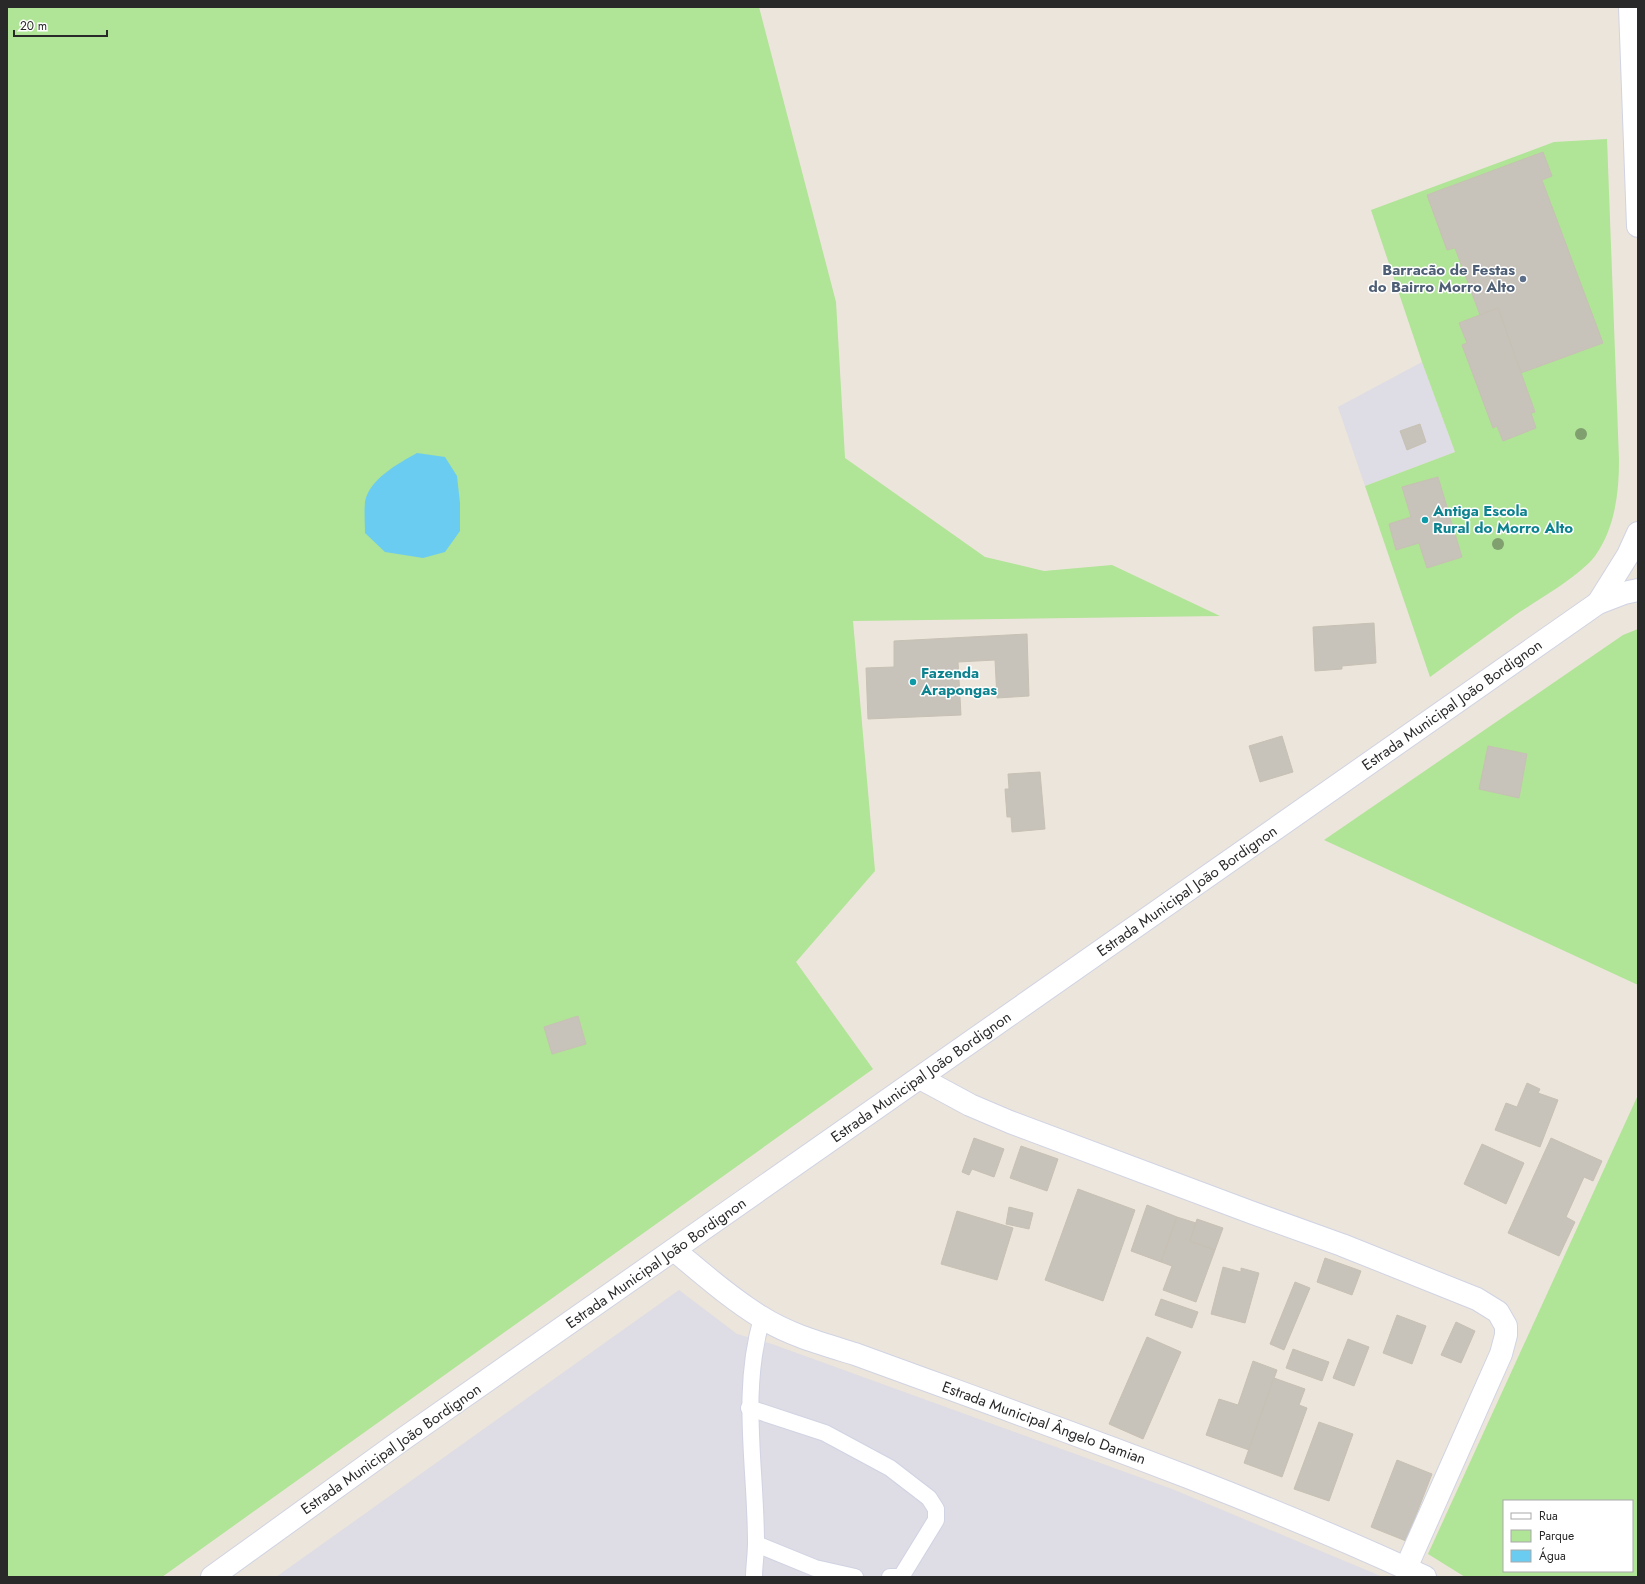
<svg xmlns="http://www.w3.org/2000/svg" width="1645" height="1584" viewBox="0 0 1645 1584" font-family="Jost,sans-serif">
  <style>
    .industrial { fill: #dedce4 }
    .green { fill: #b0e496; fill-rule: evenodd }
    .water { fill: #6bccf1 }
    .building { fill: #c7c2ba; stroke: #c7c1b4 }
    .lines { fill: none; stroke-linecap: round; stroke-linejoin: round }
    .lane-casing { stroke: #d0d3e3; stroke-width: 18 }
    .street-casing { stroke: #d0d3e3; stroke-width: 24 }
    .secondary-casing { stroke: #d0d3e3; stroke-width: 24 }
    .lane { stroke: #fff; stroke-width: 16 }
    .street { stroke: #fff; stroke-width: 22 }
    .secondary { stroke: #fff; stroke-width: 22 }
    .tree { fill: #80a070 }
    .service-dot { fill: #5c6f8a; stroke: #fff; stroke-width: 1.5 }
    .culture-dot { fill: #0f9aa8; stroke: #fff; stroke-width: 1.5 }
    .labels { text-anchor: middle; stroke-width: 3; stroke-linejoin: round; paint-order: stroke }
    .service-label { font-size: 15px; font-weight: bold; fill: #4e5e75; stroke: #fff; text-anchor: end }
    .culture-label { font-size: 15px; font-weight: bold; fill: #0d838f; stroke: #fff; text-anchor: start }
    .street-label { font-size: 15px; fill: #292929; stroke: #fff }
  </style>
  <rect width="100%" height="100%" fill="#ece5db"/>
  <!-- industrial -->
  <g class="industrial">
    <polygon points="1422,362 1455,452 1365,486 1338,407"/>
    <polygon points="679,1290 737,1334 772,1344 1172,1489 1383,1577 276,1577"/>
  </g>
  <!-- green -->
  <g class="green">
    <polygon points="7,7 759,7 836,302 845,458 985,557 1044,571 1112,565 1220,616 853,621 875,871 796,962 873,1069 162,1577 7,1577"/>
    <path d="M1607 139 1619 460C1619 493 1615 528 1595 556 1579 577 1537 600 1514 616 1486 636 1458 657 1430 677L1365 486 1455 452 1422 362 1371 210 1554 142Z"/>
    <polygon points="1638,629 1638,985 1324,840 1623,635"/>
    <path d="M1638 1095V1577H1465L1428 1554ZM1504 1501H1632V1571H1504Z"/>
  </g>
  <!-- water -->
  <path class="water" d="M417 453 445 457 457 476 460 503V531L445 552 423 558 385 552 365 533C365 523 364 512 365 502 369 479 399 463 417 453Z"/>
  <!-- building -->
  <g class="building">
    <polygon points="1543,152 1552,176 1542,180 1603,343 1521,373 1498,308 1480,315 1455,248 1447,250 1427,195"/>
    <polygon points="1498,308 1535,412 1531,413 1536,428 1503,441 1497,426 1493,428 1462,345 1467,343 1459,323"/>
    <polygon points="1420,424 1426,442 1407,450 1400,431"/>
    <polygon points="1438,477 1462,557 1427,568 1419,543 1396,550 1389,524 1411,517 1402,487"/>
    <polygon points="1374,623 1376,663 1342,666 1342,669 1315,671 1313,627"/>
    <polygon points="1027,634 1029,696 997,698 995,660 958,662 961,715 868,719 866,668 894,667 894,641"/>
    <polygon points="1282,736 1293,772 1260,782 1249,746"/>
    <polygon points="1488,746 1527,754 1519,798 1479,789"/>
    <polygon points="1040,772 1045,829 1012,832 1011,817 1007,817 1005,789 1009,789 1008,774"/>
    <polygon points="578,1016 586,1044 552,1054 544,1027"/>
    <polygon points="1527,1083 1540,1089 1538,1093 1558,1100 1540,1147 1495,1130 1506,1103 1517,1107"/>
    <polygon points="974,1138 1004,1149 994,1177 972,1169 969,1175 962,1172"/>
    <polygon points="1551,1138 1602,1161 1593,1181 1584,1177 1566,1217 1575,1222 1559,1256 1508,1233"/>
    <polygon points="1482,1144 1524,1163 1506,1204 1464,1184"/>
    <polygon points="1021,1146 1058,1159 1047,1191 1010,1178"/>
    <polygon points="1078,1189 1135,1210 1103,1301 1045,1280"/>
    <polygon points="1147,1205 1177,1217 1161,1262 1131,1251"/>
    <polygon points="1009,1207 1033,1213 1029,1229 1006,1224"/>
    <polygon points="957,1211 1013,1228 997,1280 941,1264"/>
    <polygon points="1177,1217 1196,1223 1190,1241 1215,1250 1196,1302 1163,1290 1172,1266 1161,1262"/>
    <polygon points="1197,1219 1223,1228 1215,1250 1190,1241"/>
    <polygon points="1325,1258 1361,1271 1352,1295 1317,1282"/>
    <polygon points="1223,1267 1241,1272 1241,1268 1259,1273 1245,1323 1211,1314"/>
    <polygon points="1295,1282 1310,1288 1284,1350 1270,1344"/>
    <polygon points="1161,1299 1198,1312 1192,1328 1155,1315"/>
    <polygon points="1397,1315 1426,1326 1412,1364 1383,1353"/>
    <polygon points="1456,1322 1475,1331 1461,1363 1441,1355"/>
    <polygon points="1147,1337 1181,1352 1143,1439 1109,1424"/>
    <polygon points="1348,1339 1369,1347 1354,1386 1333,1378"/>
    <polygon points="1293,1349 1329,1362 1322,1381 1286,1368"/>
    <polygon points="1253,1361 1277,1370 1249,1450 1206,1435 1219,1399 1238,1405"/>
    <polygon points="1274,1378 1305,1389 1299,1405 1307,1408 1282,1477 1244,1463"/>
    <polygon points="1319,1422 1353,1434 1329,1501 1294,1489"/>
    <polygon points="1397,1460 1432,1474 1406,1541 1371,1527"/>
  </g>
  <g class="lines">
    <defs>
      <g id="lane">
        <polyline points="749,1408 825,1433 890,1468 929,1498 936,1509 936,1520 901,1577 890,1577"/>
        <polyline points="756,1544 815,1568 855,1577"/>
        <path d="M754 1577C754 1566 756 1555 756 1543 756 1467 740 1393 762 1318"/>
      </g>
      <g id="street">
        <polyline points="920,1078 970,1105 1010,1122 1253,1213 1342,1245 1477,1299 1498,1312 1506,1326 1506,1335 1501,1354 1406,1568"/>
        <path d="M674 1250C702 1273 730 1298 761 1317 789 1335 823 1344 855 1354 1046 1424 1240 1491 1425 1577"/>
      </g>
      <g id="secondary">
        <polyline points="1630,7 1638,226"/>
        <polyline points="1598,603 1628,555 1638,533"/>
        <polyline points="212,1577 406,1437 1598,603 1624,593 1638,590"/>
      </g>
    </defs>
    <!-- lane casing -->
    <use href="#lane" class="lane-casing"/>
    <!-- street casing -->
    <use href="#street" class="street-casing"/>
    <!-- secondary casing -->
    <use href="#secondary" class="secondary-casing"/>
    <!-- lane -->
    <use href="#lane" class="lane"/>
    <!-- street -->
    <use href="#street" class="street"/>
    <!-- secondary -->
    <use href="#secondary" class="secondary"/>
  </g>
  <!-- trees -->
  <g class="tree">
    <circle cx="1581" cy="434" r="6"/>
    <circle cx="1498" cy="544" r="6"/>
  </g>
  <!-- markers -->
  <circle class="service-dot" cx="1523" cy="279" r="4"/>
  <g class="culture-dot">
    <circle cx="1425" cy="520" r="4"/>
    <circle cx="913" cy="682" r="4"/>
  </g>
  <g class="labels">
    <!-- service labels -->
    <g class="service-label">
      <text x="1515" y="275">Barracão de Festas<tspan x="1515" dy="17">do Bairro Morro Alto</tspan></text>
    </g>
    <!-- culture labels -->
    <g class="culture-label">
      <text x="1433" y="516">Antiga Escola<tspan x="1433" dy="17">Rural do Morro Alto</tspan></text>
      <text x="921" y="678">Fazenda<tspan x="921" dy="17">Arapongas</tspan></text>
    </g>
    <!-- street labels -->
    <g class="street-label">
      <text transform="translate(1452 705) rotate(-35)" y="5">Estrada Municipal João Bordignon</text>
      <text transform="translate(1187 891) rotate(-35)" y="5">Estrada Municipal João Bordignon</text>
      <text transform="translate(921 1077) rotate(-35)" y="5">Estrada Municipal João Bordignon</text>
      <text transform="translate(656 1263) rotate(-35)" y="5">Estrada Municipal João Bordignon</text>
      <text transform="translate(1044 1423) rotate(20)" y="5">Estrada Municipal Ângelo Damian</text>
      <text transform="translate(391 1449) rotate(-35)" y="5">Estrada Municipal João Bordignon</text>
    </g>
  </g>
  <!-- border -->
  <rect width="1645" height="1584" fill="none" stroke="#292929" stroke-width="16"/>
  <!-- legend -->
  <rect x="1503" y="1500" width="130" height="72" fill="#ffffff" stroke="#a9a9a9"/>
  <rect x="1511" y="1513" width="20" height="6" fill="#ffffff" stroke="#a9a9a9"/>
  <text x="1539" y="1520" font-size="12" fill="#292929">Rua</text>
  <rect x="1511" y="1530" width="20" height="12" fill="#b0e496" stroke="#a9a9a9"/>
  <text x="1539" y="1540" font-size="12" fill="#292929">Parque</text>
  <rect x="1511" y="1550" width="20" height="12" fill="#6bccf1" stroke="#a9a9a9"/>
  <text x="1539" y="1560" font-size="12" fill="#292929">Água</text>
  <!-- scale -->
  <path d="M14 30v6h93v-6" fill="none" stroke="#292929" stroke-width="2"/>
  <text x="20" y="30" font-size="12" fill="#292929" stroke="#ffffff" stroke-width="3" paint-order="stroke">20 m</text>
</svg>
